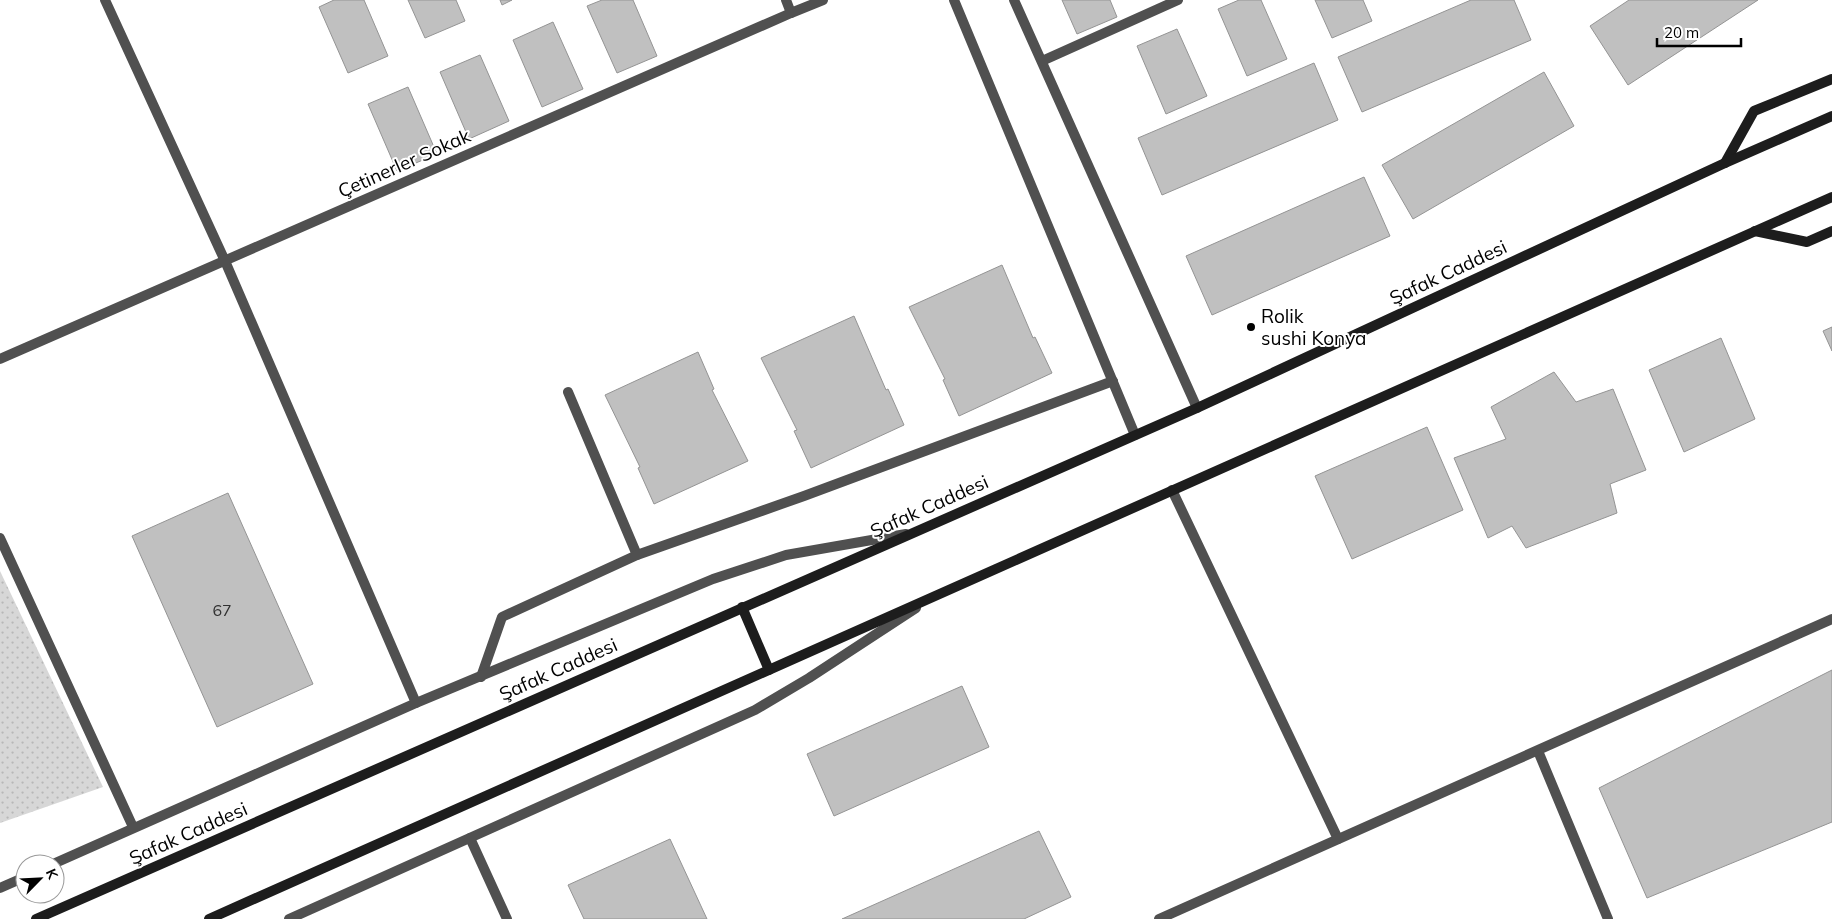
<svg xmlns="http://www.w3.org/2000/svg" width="1832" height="919" viewBox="0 0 1832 919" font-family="Mulish,sans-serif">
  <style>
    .green { fill: url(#green-dots) }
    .building { fill: #c0c0c0; stroke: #949494 }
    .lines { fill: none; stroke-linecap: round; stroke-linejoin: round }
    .lane { stroke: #505050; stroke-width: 10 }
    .street { stroke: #505050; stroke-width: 10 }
    .secondary { stroke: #1d1d1d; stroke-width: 10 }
    .poi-dot { fill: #000; stroke: #fff; stroke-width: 2 }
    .labels { text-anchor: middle; stroke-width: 4; stroke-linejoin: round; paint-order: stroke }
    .number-label { font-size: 16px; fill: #303030 }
    .street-label { font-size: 19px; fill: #000; stroke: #fff }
    .poi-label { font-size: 19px; fill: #000; stroke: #fff; text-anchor: start }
  </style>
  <defs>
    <pattern id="green-dots" width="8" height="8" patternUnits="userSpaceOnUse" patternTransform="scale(1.25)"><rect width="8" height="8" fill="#d7d7d7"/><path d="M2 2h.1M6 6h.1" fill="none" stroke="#b7b7b7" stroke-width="1.8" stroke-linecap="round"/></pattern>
  </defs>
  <rect width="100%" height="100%" fill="#fff"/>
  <!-- green -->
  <polygon class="green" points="0,571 103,787 0,823"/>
  <!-- building -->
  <g class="building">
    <polygon points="334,0 364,0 388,56 348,73 319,7"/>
    <polygon points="408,0 456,0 465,21 425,38"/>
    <polygon points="500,0 512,0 502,5"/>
    <polygon points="602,0 633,0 657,56 617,73 587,6"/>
    <polygon points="1062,0 1110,0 1117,17 1077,34"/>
    <polygon points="1239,0 1261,0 1287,59 1247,76 1218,9"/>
    <polygon points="1315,0 1363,0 1372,21 1332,38"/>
    <polygon points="1471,0 1514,0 1531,40 1362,112 1338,57"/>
    <polygon points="1629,0 1758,0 1628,85 1590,26"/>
    <polygon points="553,22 583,89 542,107 513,40"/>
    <polygon points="1177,29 1207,96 1166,114 1137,46"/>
    <polygon points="480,55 509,121 469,139 440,72"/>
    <polygon points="1314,63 1338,120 1162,195 1138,138"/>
    <polygon points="1544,72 1574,126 1413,219 1382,165"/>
    <polygon points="408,87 437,154 397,171 368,104"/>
    <polygon points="1364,177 1390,236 1212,315 1186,256"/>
    <polygon points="1002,265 1033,338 1035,337 1052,373 959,416 943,380 945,379 909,307"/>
    <polygon points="854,316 886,390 888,389 904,425 811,468 794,431 797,430 761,358"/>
    <polygon points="1832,327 1832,351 1823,331"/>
    <polygon points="1721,338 1755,419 1684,452 1649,370"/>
    <polygon points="698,352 714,389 712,390 748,461 654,504 638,468 640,467 605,395"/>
    <polygon points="1554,372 1576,402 1613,389 1646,470 1610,484 1617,513 1526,548 1512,526 1488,538 1454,458 1506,439 1491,407"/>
    <polygon points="1427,427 1463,510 1352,559 1315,476"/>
    <polygon points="228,493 313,684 217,727 132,536"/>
    <polygon points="1832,670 1832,822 1647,898 1599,788"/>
    <polygon points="962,686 989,747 834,816 807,754"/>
    <polygon points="1039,831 1071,897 1024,919 842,919"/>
    <polygon points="670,839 707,919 584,919 568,885"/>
  </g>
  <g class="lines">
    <!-- lane -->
    <g class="lane">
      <polyline points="568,392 637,555"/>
      <polyline points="481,677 502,617 637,555 804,496 1113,381"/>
    </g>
    <!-- street -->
    <g class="street">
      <polyline points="105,0 225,261 416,703"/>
      <polyline points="786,0 791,13"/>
      <polyline points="954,0 1135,435"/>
      <polyline points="1014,0 1197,408"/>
      <polyline points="1042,61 1178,0"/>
      <polyline points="0,359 791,13 823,0"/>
      <polyline points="1172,490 1338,839"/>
      <polyline points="0,538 133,827"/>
      <polyline points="1538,751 1608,919"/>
      <polyline points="470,838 507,919"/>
      <polyline points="53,864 416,703 713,579 786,555 906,534"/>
      <polyline points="0,888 25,877"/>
      <polyline points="289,919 755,710 809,678 916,608"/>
      <polyline points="1159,919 1832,619"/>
    </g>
    <!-- secondary -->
    <g class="secondary">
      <polyline points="1725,163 1754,111 1832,79"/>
      <polyline points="1755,231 1807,242 1832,231"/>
      <polyline points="742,607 769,670"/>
      <polyline points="36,919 1197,408 1725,163 1832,116"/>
      <polyline points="209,919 1832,197"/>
    </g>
  </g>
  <!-- markers -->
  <circle class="poi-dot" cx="1251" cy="327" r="5"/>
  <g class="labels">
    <!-- number labels -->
    <g class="number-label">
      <text x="222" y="616">67</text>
    </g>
    <!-- street labels -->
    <g class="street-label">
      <text transform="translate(404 163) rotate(-24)" y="7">Çetinerler Sokak</text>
      <text transform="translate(1448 272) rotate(-25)" y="7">Şafak Caddesi</text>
      <text transform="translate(929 506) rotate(-24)" y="7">Şafak Caddesi</text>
      <text transform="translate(558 669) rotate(-24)" y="7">Şafak Caddesi</text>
      <text transform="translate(188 833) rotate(-24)" y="7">Şafak Caddesi</text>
    </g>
    <!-- poi labels -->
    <g class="poi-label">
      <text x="1261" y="323">Rolik<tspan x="1261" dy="22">sushi Konya</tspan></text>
    </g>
  </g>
  <!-- north arrow -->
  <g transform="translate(40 879) rotate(66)"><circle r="24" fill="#ffffff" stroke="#999999"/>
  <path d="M0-4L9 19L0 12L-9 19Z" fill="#000000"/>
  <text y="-8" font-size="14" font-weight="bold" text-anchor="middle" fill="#000000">K</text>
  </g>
  <!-- scale -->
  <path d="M1657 38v8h84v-8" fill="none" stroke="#000000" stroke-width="2.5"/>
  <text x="1664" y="38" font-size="15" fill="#000000" stroke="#ffffff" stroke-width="4" paint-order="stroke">20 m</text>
</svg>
